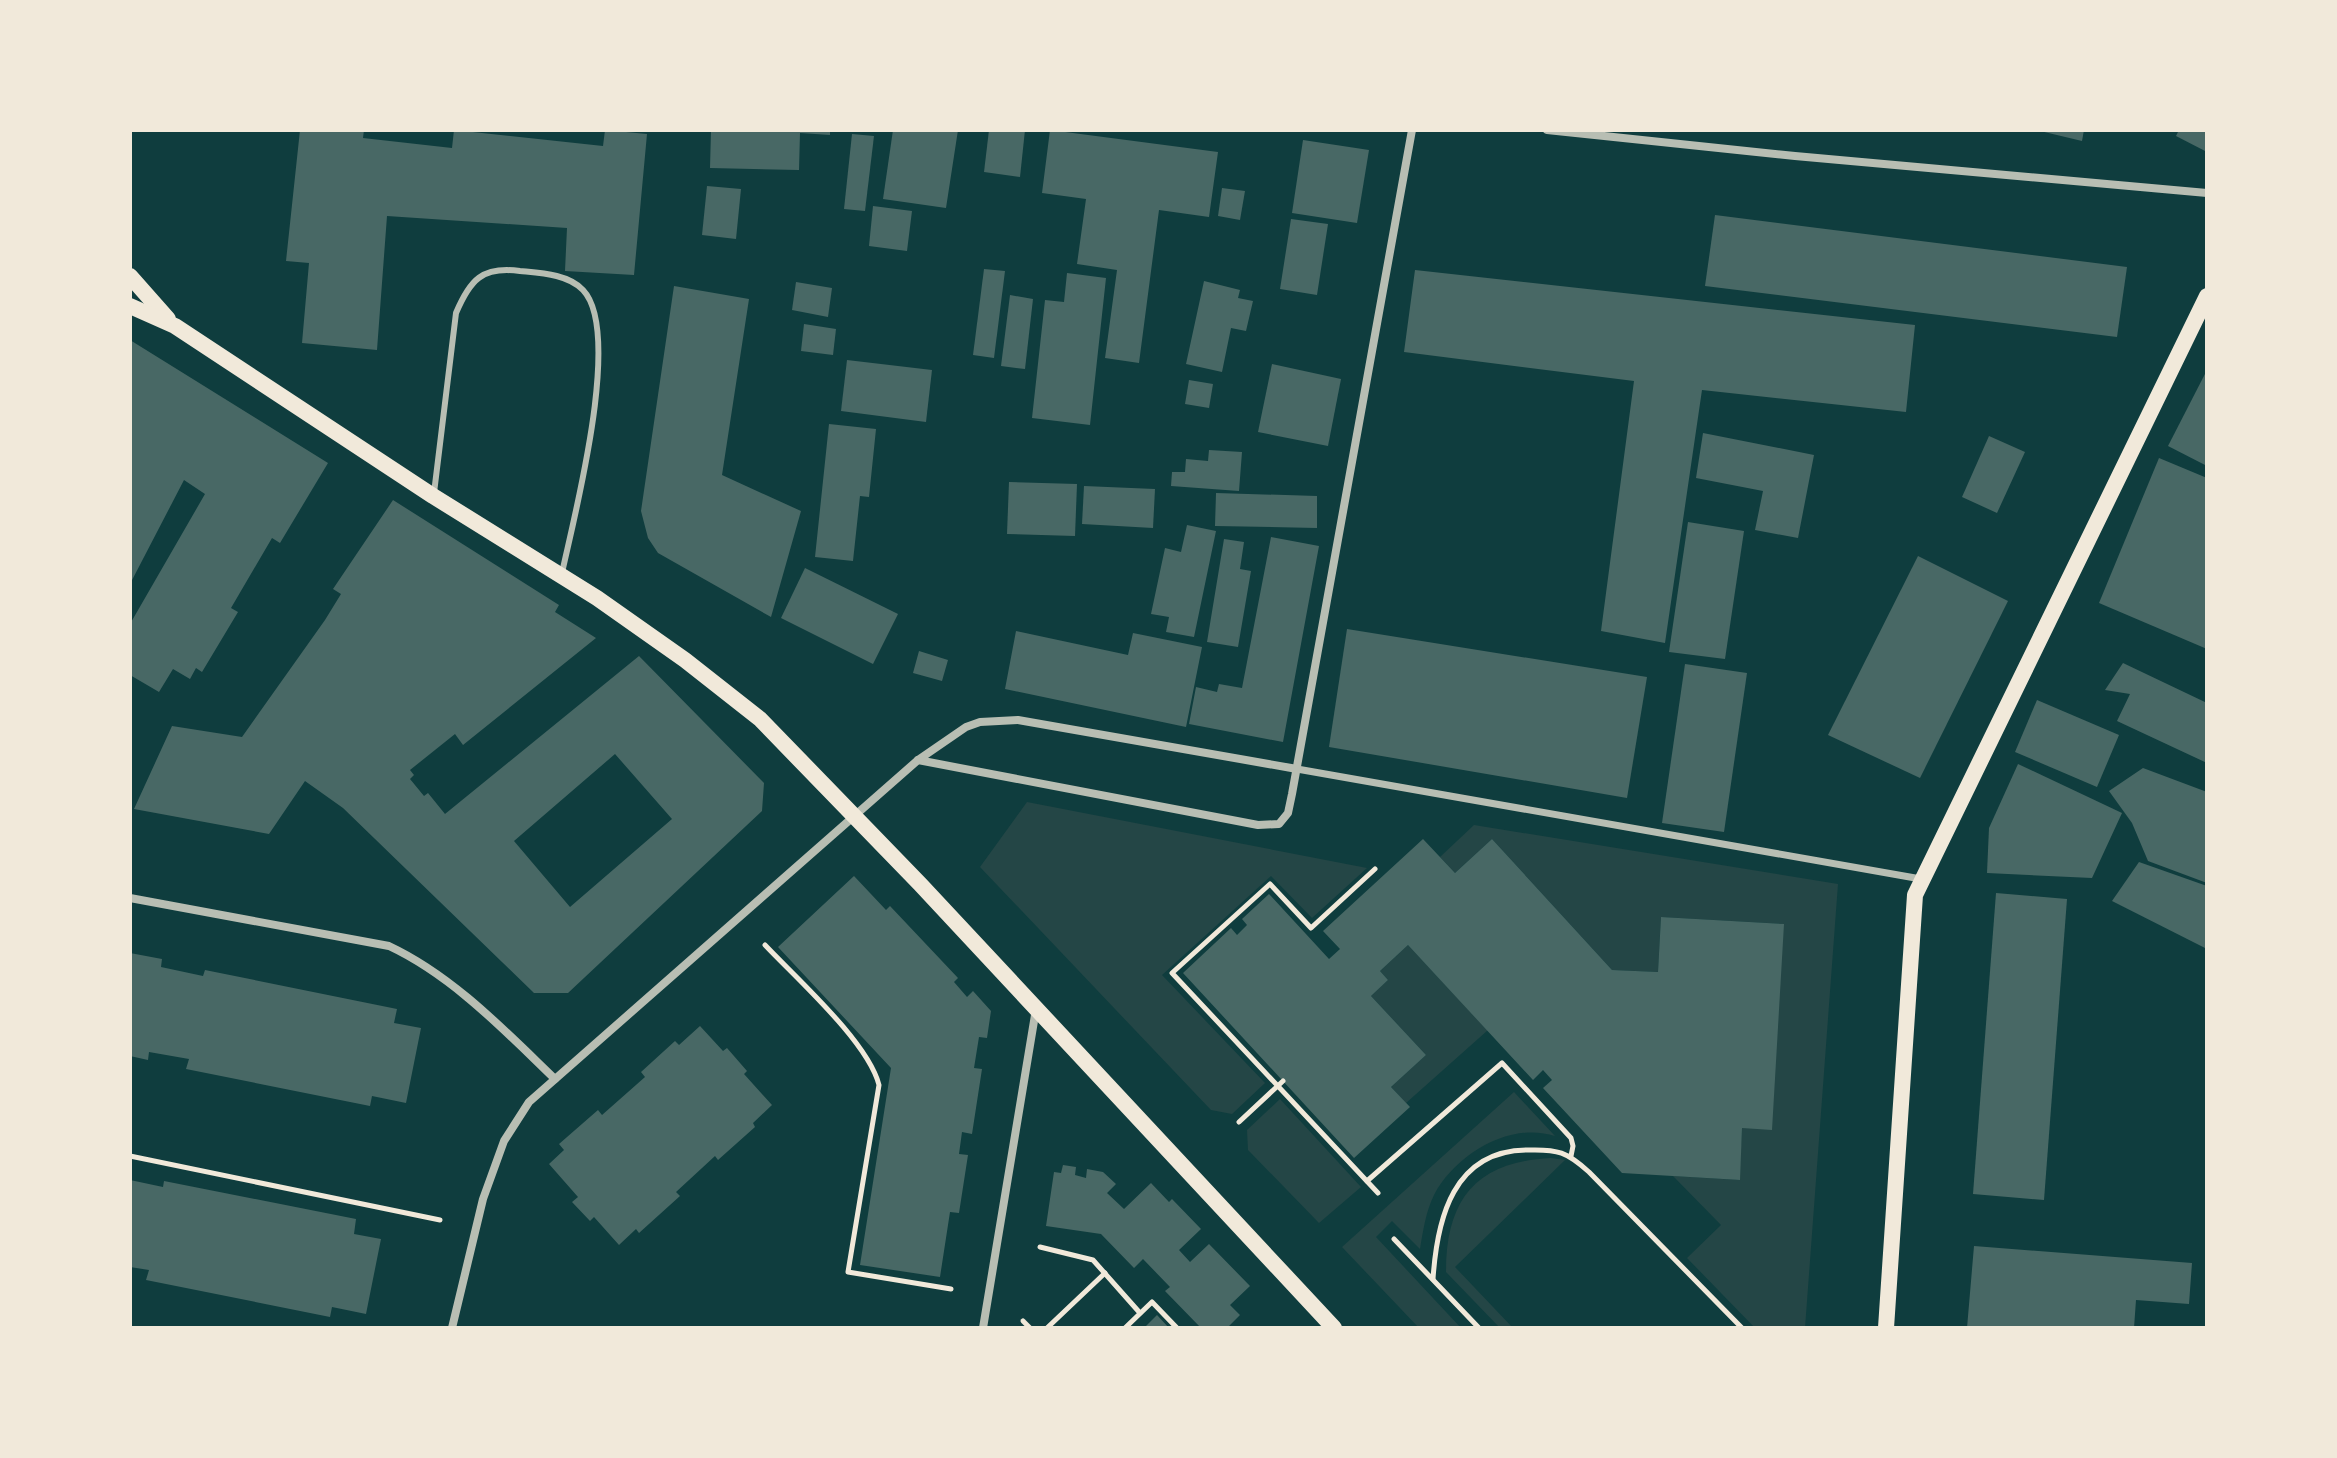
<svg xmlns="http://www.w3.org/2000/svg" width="2337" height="1458" viewBox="0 0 2337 1458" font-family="Raleway,sans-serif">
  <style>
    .green { fill: #244646 }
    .building { fill: #486865; fill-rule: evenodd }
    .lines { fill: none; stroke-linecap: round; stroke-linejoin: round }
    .path { stroke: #f1e9da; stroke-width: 5 }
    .service { stroke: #b8beb3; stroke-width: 6 }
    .pedestrian { stroke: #b8beb3; stroke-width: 7 }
    .minor { stroke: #b8beb3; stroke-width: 8 }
    .secondary { stroke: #f1e9da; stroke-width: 16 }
  </style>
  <rect width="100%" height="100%" fill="#0f3d3e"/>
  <!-- green -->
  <g class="green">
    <polygon points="1027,802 1367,868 1312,918 1271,876 1162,975 1265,1083 1232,1114 1211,1110 980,867"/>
    <polygon points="1474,825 1838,884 1805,1328 1755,1328 1687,1258 1721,1225 1673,1176 1739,1180 1742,1128 1783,924 1661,917 1658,972 1612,970 1492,839 1455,873 1440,857"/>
    <polygon points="1408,945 1488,1030 1406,1103 1391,1087 1426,1055 1371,996 1388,980 1380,971"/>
    <path d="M1514 1092 1555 1136C1510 1121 1455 1155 1434 1195 1426 1211 1423 1231 1420 1249L1392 1221 1376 1237 1461 1328H1419L1342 1247Z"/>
    <polygon points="1280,1099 1361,1187 1319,1223 1248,1150 1247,1130"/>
    <path d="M1551 1158 1565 1160 1455 1267 1513 1328H1500L1446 1272C1446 1198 1477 1162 1551 1158Z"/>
  </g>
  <!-- building -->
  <g class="building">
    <polygon points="300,130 364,130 363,138 452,148 454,130 603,146 605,130 647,134 634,275 565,271 567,228 387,216 377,350 302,343 309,263 286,261"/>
    <polygon points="711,130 830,130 830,135 800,133 799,170 710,168"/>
    <polygon points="893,130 958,130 946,208 883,199"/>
    <polygon points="989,130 1025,130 1020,177 984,172"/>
    <polygon points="1050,130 1218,152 1209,217 1159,210 1139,363 1105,358 1117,270 1077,264 1086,199 1042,193"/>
    <polygon points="2036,130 2084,130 2082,141"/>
    <polygon points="2179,130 2207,130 2207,152 2176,136"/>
    <polygon points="852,134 874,136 865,211 844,209"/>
    <polygon points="1303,140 1369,150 1357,223 1292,213"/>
    <polygon points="707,186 741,189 736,239 702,235"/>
    <polygon points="1222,188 1245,191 1240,220 1218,216"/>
    <polygon points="873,206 912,211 907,251 869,246"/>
    <polygon points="1715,215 2127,267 2117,337 1705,286"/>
    <polygon points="1291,219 1328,224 1317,295 1280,289"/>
    <polygon points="984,269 1005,271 994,358 973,355"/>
    <polygon points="1415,270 1915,325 1906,412 1702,390 1665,643 1601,631 1634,381 1404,352"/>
    <polygon points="1067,273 1106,278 1090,425 1032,418 1045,300 1064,302"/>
    <polygon points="1204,281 1240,290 1238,298 1253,301 1246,331 1231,328 1222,372 1186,364"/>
    <polygon points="796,282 832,288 828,317 792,310"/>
    <polygon points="674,286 749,299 722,475 801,511 771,617 658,553 648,538 641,511"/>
    <polygon points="1010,295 1033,299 1025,369 1001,366"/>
    <polygon points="804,324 836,329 833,355 801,351"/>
    <polygon points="130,340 328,463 280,543 272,538 231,608 238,612 202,672 196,668 190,679 173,669 159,692 130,675 130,624 205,494 184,480 130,584"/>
    <polygon points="847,360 932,370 926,422 841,411"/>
    <polygon points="1272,364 1341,379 1328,446 1258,432"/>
    <polygon points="2207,370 2207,466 2168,446"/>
    <polygon points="1189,380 1213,384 1209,408 1185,404"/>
    <polygon points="829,424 876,429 869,497 860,496 853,561 815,557"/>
    <polygon points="1703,433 1814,455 1798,538 1755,530 1763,491 1696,478"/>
    <polygon points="1989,436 2025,452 1997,513 1962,497"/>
    <polygon points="1209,450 1242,452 1239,491 1171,486 1172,472 1185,472 1186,459 1208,461"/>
    <polygon points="2159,458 2207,478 2207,649 2099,603"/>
    <polygon points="1009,482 1077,484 1075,536 1007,534"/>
    <polygon points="1084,486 1155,489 1153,528 1082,524"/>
    <polygon points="1216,493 1317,496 1317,528 1215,526"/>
    <path d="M393 500 559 605 555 612 596 638 463 745 455 734 410 770 414 775 410 779 424 796 428 793 445 814 639 656 764 783 762 811 568 993H534L343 808 305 781 269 834 134 809 172 726 242 737 325 620 341 594 333 589ZM615 754 672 819 570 907 514 841Z"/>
    <polygon points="1688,522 1744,531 1725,659 1669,652"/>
    <polygon points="1187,525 1216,531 1194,637 1166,632 1169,617 1151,614 1165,548 1181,552"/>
    <polygon points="1271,537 1319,546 1283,742 1189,724 1196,687 1217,692 1219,684 1242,688"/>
    <polygon points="1224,539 1244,542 1240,569 1251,571 1238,647 1207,642"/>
    <polygon points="1918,556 2008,601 1920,778 1828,735"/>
    <polygon points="805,568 898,614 873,664 781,618"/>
    <polygon points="1347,629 1647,677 1627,798 1329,747"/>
    <polygon points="1016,631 1128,655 1133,633 1202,647 1186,727 1005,689"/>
    <polygon points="919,651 948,660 942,681 913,673"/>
    <polygon points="2123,663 2207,703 2207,763 2117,721 2130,694 2105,690"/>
    <polygon points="1685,664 1747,673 1724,832 1662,823"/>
    <polygon points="2037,700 2119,735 2097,787 2015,752"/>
    <polygon points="2018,764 2122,813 2092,878 1987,873 1989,828"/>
    <polygon points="2143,768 2207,792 2207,883 2148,861 2132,823 2109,791"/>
    <polygon points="1423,839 1455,873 1492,839 1612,970 1658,972 1661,917 1784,924 1772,1130 1742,1128 1740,1180 1622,1173 1543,1088 1552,1080 1543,1070 1533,1080 1408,945 1380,971 1388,980 1371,996 1426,1055 1391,1087 1410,1107 1354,1158 1183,973 1231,928 1237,935 1247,925 1242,919 1269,894 1329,959 1340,949 1323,931"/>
    <polygon points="2139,862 2207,886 2207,949 2112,901"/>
    <polygon points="854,876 886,910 890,906 958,978 954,982 967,997 973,991 991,1011 987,1038 979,1037 974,1068 982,1069 972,1134 962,1132 959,1154 968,1155 959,1213 950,1212 940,1277 860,1265 891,1068 778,947"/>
    <polygon points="1996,893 2067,899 2044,1200 1973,1194"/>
    <polygon points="130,953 162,959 161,967 203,976 205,970 397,1009 394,1023 421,1028 406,1103 372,1096 370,1106 186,1069 189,1059 149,1052 148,1060 130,1056"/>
    <polygon points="700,1026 723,1051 727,1048 747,1071 744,1074 772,1105 753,1123 755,1127 718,1160 715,1156 676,1192 680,1196 639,1233 636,1229 619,1245 594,1217 590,1221 572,1202 578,1197 549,1164 564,1150 559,1144 598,1110 602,1115 645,1077 641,1072 675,1041 679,1045"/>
    <polygon points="1063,1165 1076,1167 1075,1175 1086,1178 1087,1169 1103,1172 1116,1184 1107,1193 1124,1209 1151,1183 1169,1202 1172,1199 1201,1229 1179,1250 1190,1262 1209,1244 1250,1286 1230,1305 1240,1315 1227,1328 1201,1328 1165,1291 1170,1287 1143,1259 1134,1268 1101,1234 1046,1226 1054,1172 1061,1173"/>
    <polygon points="130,1180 163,1187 164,1181 356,1219 354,1234 381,1239 366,1314 332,1307 330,1317 146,1280 149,1270 130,1267"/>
    <polygon points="1974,1246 2192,1263 2189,1304 2136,1300 2134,1328 1967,1328"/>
    <polygon points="1157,1315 1169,1328 1144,1328"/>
  </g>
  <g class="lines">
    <!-- path -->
    <g class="path">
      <polyline points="1375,869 1311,928 1270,884 1172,973 1378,1193"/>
      <path d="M765 945C797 979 868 1042 879 1085L848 1272 951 1289"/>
      <polyline points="1239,1122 1283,1081"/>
      <polyline points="130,1156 440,1220"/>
      <polyline points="1367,1181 1502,1063 1571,1138 1573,1146 1571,1156"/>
      <polyline points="1394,1239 1479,1328"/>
      <polyline points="1040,1247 1093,1260 1140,1313"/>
      <path d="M1433 1279C1437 1219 1453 1150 1528 1150 1558 1149 1567 1152 1589 1172L1742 1328"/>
      <polyline points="1023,1321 1030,1328"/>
      <polyline points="1047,1328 1105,1273"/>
      <polyline points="1125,1328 1152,1302 1177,1328"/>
    </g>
    <!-- service -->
    <path class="service" d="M434 493 456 313C470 280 482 266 520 271 540 273 568 274 583 290 623 332 574 517 562 573"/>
    <!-- pedestrian -->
    <polyline class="pedestrian" points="1297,769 1921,879"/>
    <!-- minor -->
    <g class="minor">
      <polyline points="1547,130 1795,156 2207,193"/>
      <polyline points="918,760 1258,825 1279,824 1288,813 1292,794 1412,130"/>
      <path d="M130 898 389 946C453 976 505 1031 555 1079"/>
      <polyline points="452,1328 483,1199 504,1141 529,1102 918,760 966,727 980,722 1018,720 1297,769"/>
      <polyline points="983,1328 1036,1009"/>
    </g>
    <!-- secondary -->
    <g class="secondary">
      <polyline points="130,276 168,319"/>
      <polyline points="130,306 175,326 433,496 597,598 685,660 760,719 920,884 1334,1328"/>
      <polyline points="1886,1328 1915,895 2207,296"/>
    </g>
  </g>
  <!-- border -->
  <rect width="2337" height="1458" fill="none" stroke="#f1e9da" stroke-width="264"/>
</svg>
